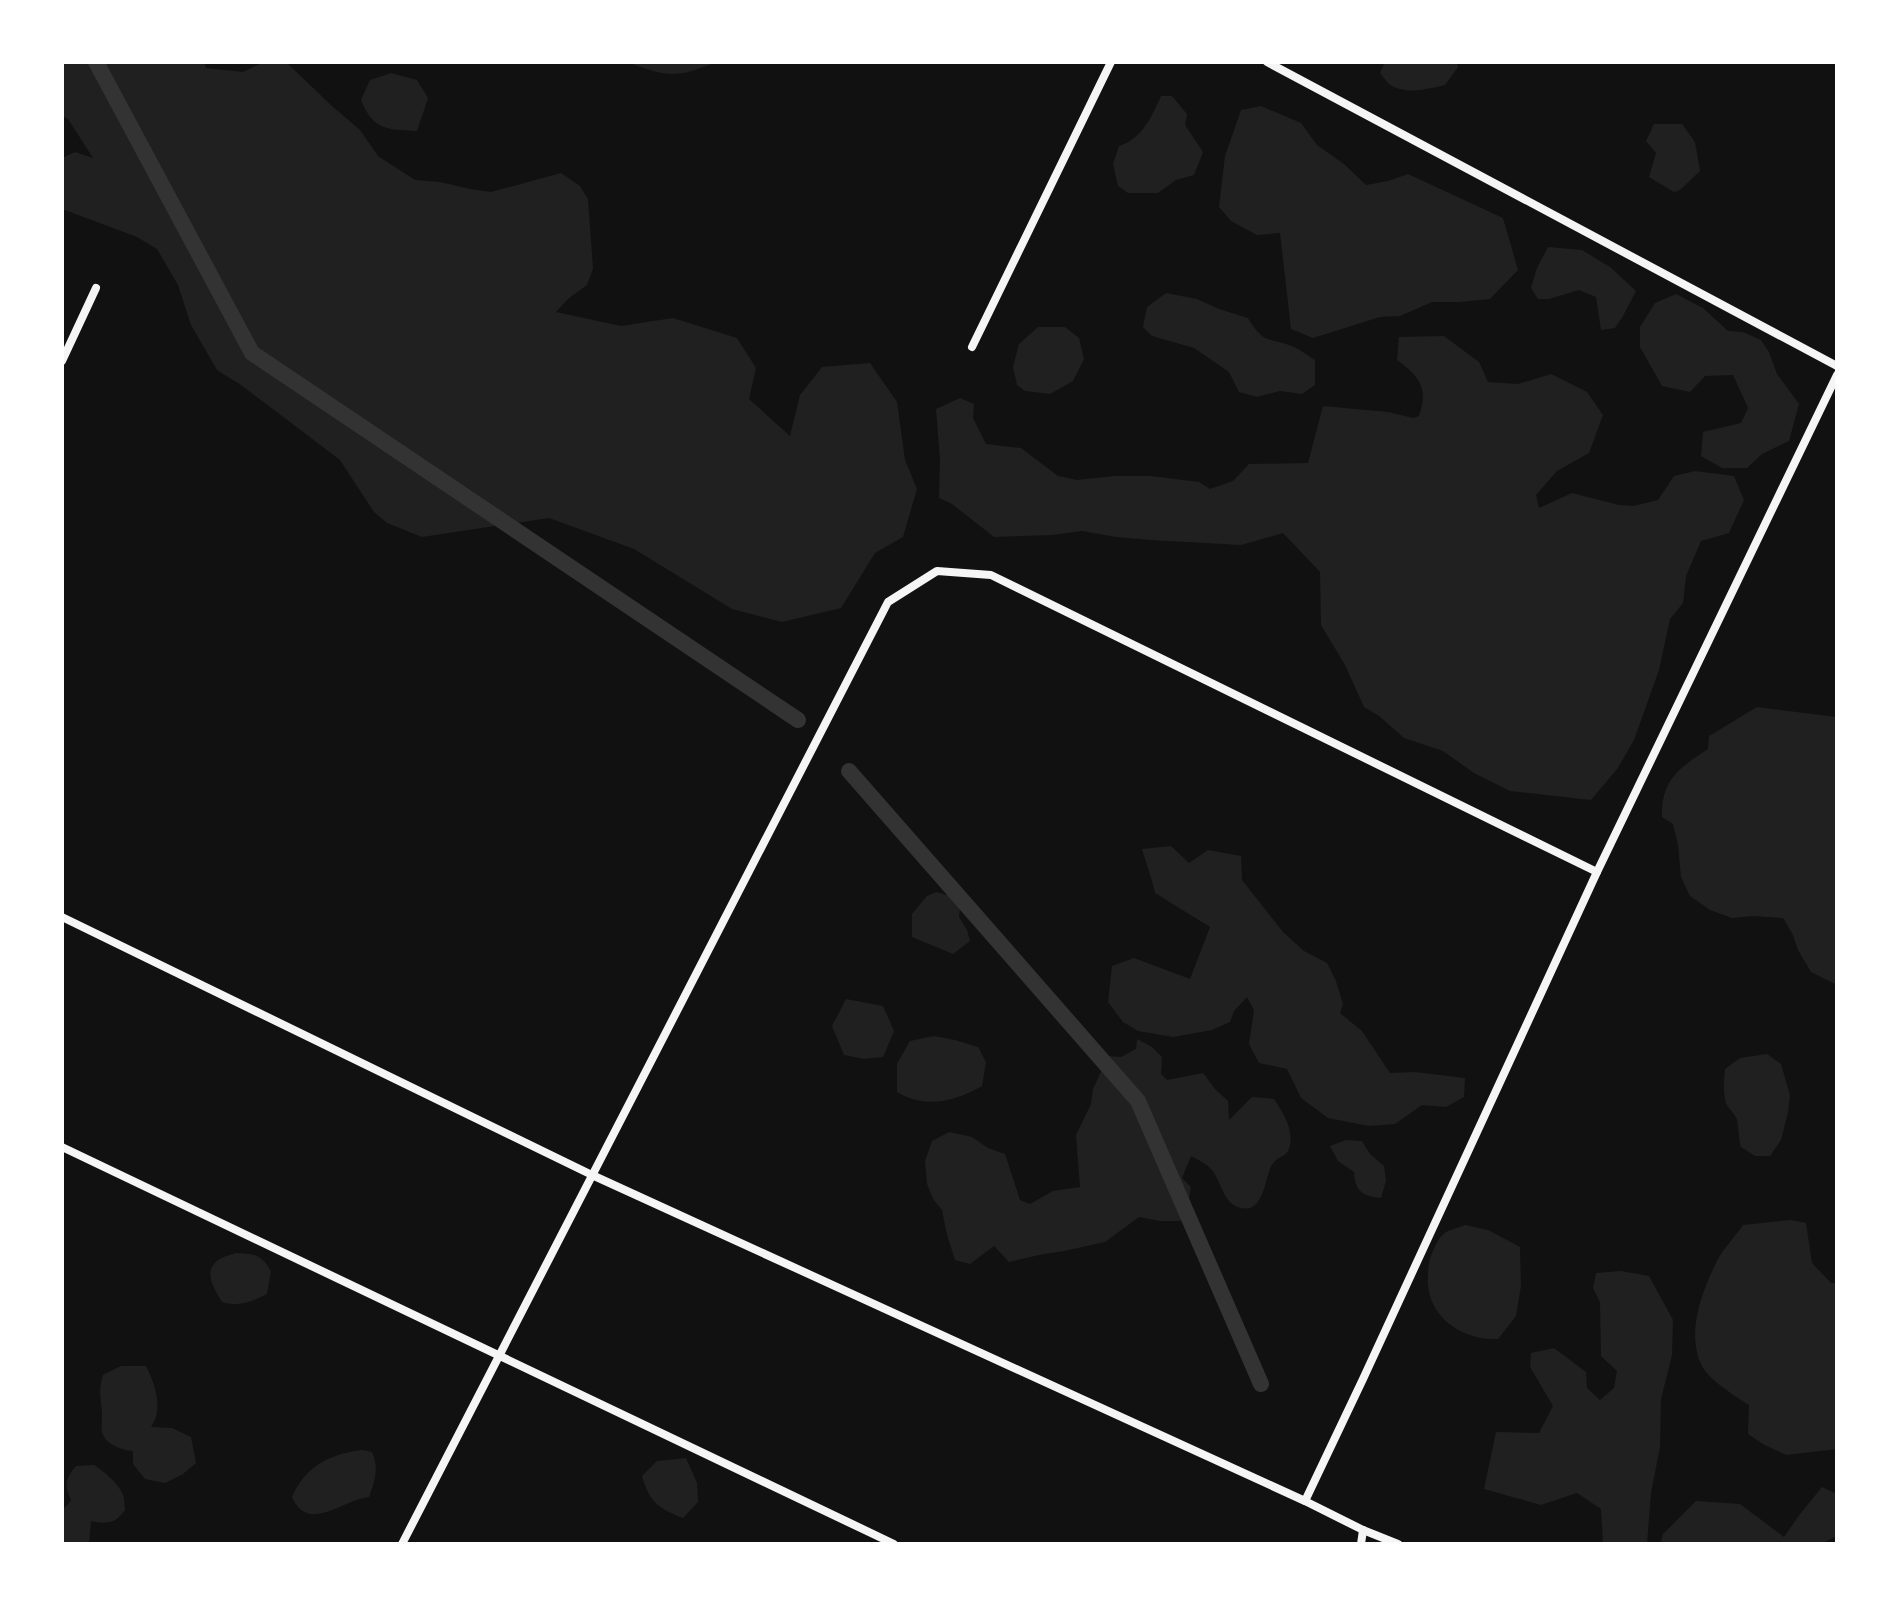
<svg xmlns="http://www.w3.org/2000/svg" width="1899" height="1606" viewBox="0 0 1899 1606" font-family="'Noto Sans',sans-serif">
  <style>
    .green { fill: #202020 }
    .lines { fill: none; stroke-linecap: round; stroke-linejoin: round }
    .stream { stroke: #333; stroke-width: 16 }
    .minor { stroke: #f5f5f5; stroke-width: 8 }
  </style>
  <rect width="100%" height="100%" fill="#111"/>
  <!-- green -->
  <g class="green">
    <polygon points="62,62 204,62 206,68 243,72 264,62 286,62 332,106 360,130 378,156 415,180 440,182 470,189 491,192 561,173 580,186 588,199 593,269 587,285 569,298 556,312 621,326 673,318 737,338 756,368 749,399 790,436 800,395 822,367 870,363 897,402 905,460 917,489 903,537 875,553 841,608 782,622 732,609 634,549 549,518 422,537 387,523 374,512 340,460 241,385 217,370 191,325 178,285 157,249 137,237 62,209 62,158 75,152 93,158 68,119 62,116"/>
    <path d="M627 62H716C675 79 668 77 627 62Z"/>
    <path d="M1385 62H1457L1458 67 1445 85C1428 89 1403 96 1388 83 1385 80 1383 76 1380 73Z"/>
    <path d="M391 73 417 80 428 98 417 131C386 129 374 131 361 100L370 80Z"/>
    <path d="M1161 96H1172L1187 114 1185 125 1203 152 1194 175 1176 180 1158 193H1128L1118 186 1113 164 1119 146C1142 139 1152 116 1161 96Z"/>
    <polygon points="1261,106 1301,123 1317,145 1344,164 1366,185 1388,181 1408,174 1503,218 1518,270 1490,299 1460,302 1432,302 1400,316 1380,317 1313,338 1291,329 1280,233 1257,235 1231,221 1219,207 1225,156 1241,110"/>
    <polygon points="1654,124 1682,124 1695,142 1700,171 1680,190 1674,192 1649,177 1656,153 1646,141"/>
    <polygon points="1548,247 1582,250 1610,267 1636,291 1623,316 1615,328 1601,330 1596,297 1579,290 1549,299 1538,299 1531,288 1537,268"/>
    <path d="M1166 293 1197 299 1219 309 1248 318C1264 344 1266 337 1292 346 1300 349 1308 356 1315 360V385L1302 394 1280 391 1257 397 1239 392 1229 372 1194 348 1152 336 1143 327 1147 307Z"/>
    <polygon points="1676,294 1703,308 1728,331 1743,332 1761,340 1769,352 1777,374 1799,404 1789,441 1762,454 1747,468 1722,468 1701,456 1703,432 1741,423 1748,408 1733,375 1705,376 1690,392 1662,386 1640,347 1640,327 1655,303"/>
    <polygon points="1038,327 1065,327 1079,338 1084,359 1073,381 1050,394 1025,391 1017,385 1013,367 1019,344"/>
    <path d="M1444 336 1479 362 1488 382 1518 384 1551 374 1587 392 1603 415 1589 453 1557 471 1536 495 1539 508 1572 493 1619 505 1633 506 1658 500 1674 476 1695 471 1734 476 1744 500 1729 533 1701 541 1686 576 1683 603 1670 619 1659 670 1634 740 1618 768 1591 800 1510 791 1474 773 1443 751 1404 738 1379 716 1364 707 1345 665 1321 625 1320 572 1283 533 1241 545 1151 540 1116 537 1082 531 1053 535 994 537 952 504 939 498 940 459 936 409 960 398 974 404 973 418 986 444 1021 448 1058 476 1077 480 1114 476H1151L1199 482 1210 489 1233 481 1249 464 1308 463 1323 406 1388 412 1413 418 1419 416C1429 388 1419 376 1397 360L1399 337Z"/>
    <path d="M1757 707 1837 717V985L1811 972 1798 950 1793 935 1783 918 1753 916 1732 918 1710 910 1690 896 1681 877 1678 845 1673 824 1662 817C1661 780 1679 768 1708 749L1709 736Z"/>
    <path d="M1171 846 1189 863 1208 850 1241 856 1242 880 1283 932 1304 951 1327 963 1336 981 1343 1004 1340 1013 1362 1031 1390 1073 1415 1072 1465 1078 1464 1097 1446 1107 1422 1105 1395 1124 1369 1126 1328 1118 1301 1098 1287 1069 1259 1063 1249 1044 1254 1010 1247 997 1234 1011 1230 1022 1212 1030 1173 1037 1138 1031 1123 1022 1108 1002 1112 966 1134 958 1190 979 1210 927 1155 893C1152 878 1146 864 1142 849Z"/>
    <polygon points="936,892 961,899 959,917 967,930 970,941 953,954 912,937 912,914 927,896"/>
    <polygon points="846,999 883,1006 894,1031 883,1057 864,1059 844,1055 832,1026"/>
    <path d="M934 1036 955 1040 978 1047 986 1062 982 1086C953 1102 926 1109 897 1092V1064L910 1041Z"/>
    <path d="M1137 1039 1152 1047 1162 1057 1161 1074 1167 1080 1203 1073 1215 1089 1228 1101 1229 1120 1252 1097 1274 1099C1283 1113 1293 1127 1290 1145 1287 1158 1282 1154 1274 1162 1264 1173 1266 1214 1241 1208 1223 1204 1222 1183 1212 1170 1207 1164 1198 1160 1191 1156L1182 1178 1191 1187 1186 1213 1180 1221H1160L1139 1217 1105 1242 1064 1251 1039 1255 1009 1262 994 1246 970 1264 955 1260 947 1235 942 1210 933 1199 927 1184 925 1161 932 1141 949 1132 972 1137 988 1148 1005 1154 1020 1200 1030 1204 1053 1191 1080 1187 1076 1135 1091 1104 1093 1089 1108 1056 1121 1057 1136 1049Z"/>
    <path d="M1767 1054 1781 1064 1790 1095 1788 1112 1781 1140 1770 1156H1755L1741 1147C1738 1137 1739 1128 1737 1120 1735 1113 1729 1110 1726 1103 1723 1093 1724 1080 1725 1069L1740 1058Z"/>
    <path d="M1346 1140 1362 1141 1370 1154 1384 1166 1386 1181 1381 1198C1363 1196 1355 1192 1354 1172L1338 1161 1330 1146Z"/>
    <path d="M1790 1220 1806 1223 1812 1263 1831 1283H1837V1449L1786 1455 1763 1444 1748 1434 1749 1405C1736 1397 1708 1379 1702 1366 1686 1335 1701 1294 1715 1265 1721 1251 1734 1238 1743 1225Z"/>
    <path d="M1465 1225 1488 1230 1520 1247 1521 1286 1516 1316 1498 1339C1461 1341 1425 1315 1428 1276 1428 1267 1429 1259 1433 1251 1436 1244 1440 1235 1448 1231 1453 1229 1460 1227 1465 1225Z"/>
    <path d="M236 1253C255 1254 261 1254 271 1271L267 1294C251 1302 239 1307 222 1302 206 1277 203 1261 236 1253Z"/>
    <polygon points="1621,1271 1649,1276 1673,1320 1672,1355 1661,1399 1660,1447 1651,1493 1647,1544 1603,1544 1601,1509 1577,1493 1541,1505 1484,1489 1496,1432 1539,1433 1553,1406 1530,1367 1531,1353 1554,1348 1586,1372 1587,1388 1600,1400 1614,1388 1617,1371 1601,1356 1600,1302 1593,1288 1596,1273"/>
    <path d="M121 1366H146C155 1384 164 1409 151 1427L172 1428 191 1437 196 1463 183 1474 165 1483 145 1479 133 1464V1451C121 1450 105 1444 102 1432 101 1426 102 1419 102 1413 101 1396 98 1392 103 1375Z"/>
    <path d="M362 1450 372 1452C379 1468 375 1481 369 1497 342 1500 308 1534 292 1497 305 1467 329 1454 362 1450Z"/>
    <path d="M686 1458 697 1483 698 1502 683 1518C658 1508 650 1503 642 1476L657 1461Z"/>
    <path d="M94 1465C104 1471 119 1484 123 1495 125 1500 124 1505 125 1510 115 1524 107 1524 91 1521L89 1544H62V1508L66 1507 71 1500C64 1485 65 1479 76 1466Z"/>
    <polygon points="1822,1487 1837,1494 1837,1536 1821,1544 1660,1544 1663,1534 1696,1501 1740,1504 1784,1537 1800,1514"/>
  </g>
  <g class="lines">
    <!-- stream -->
    <g class="stream">
      <polyline points="96,62 252,353 798,720"/>
      <polyline points="849,771 1138,1101 1261,1384"/>
    </g>
    <!-- minor -->
    <g class="minor">
      <polyline points="1267,62 1837,366"/>
      <polyline points="972,347 1111,62"/>
      <polyline points="62,361 96,288"/>
      <polyline points="62,917 592,1175 1305,1501 1363,1530 1398,1544"/>
      <polyline points="62,1147 894,1544"/>
      <polyline points="1305,1501 1363,1379 1597,872 1837,375"/>
      <polyline points="402,1544 888,602 937,571 991,575 1597,872"/>
      <polyline points="1361,1544 1363,1530"/>
    </g>
  </g>
  <!-- border -->
  <rect width="1899" height="1606" fill="none" stroke="#ffffff" stroke-width="128"/>
</svg>
